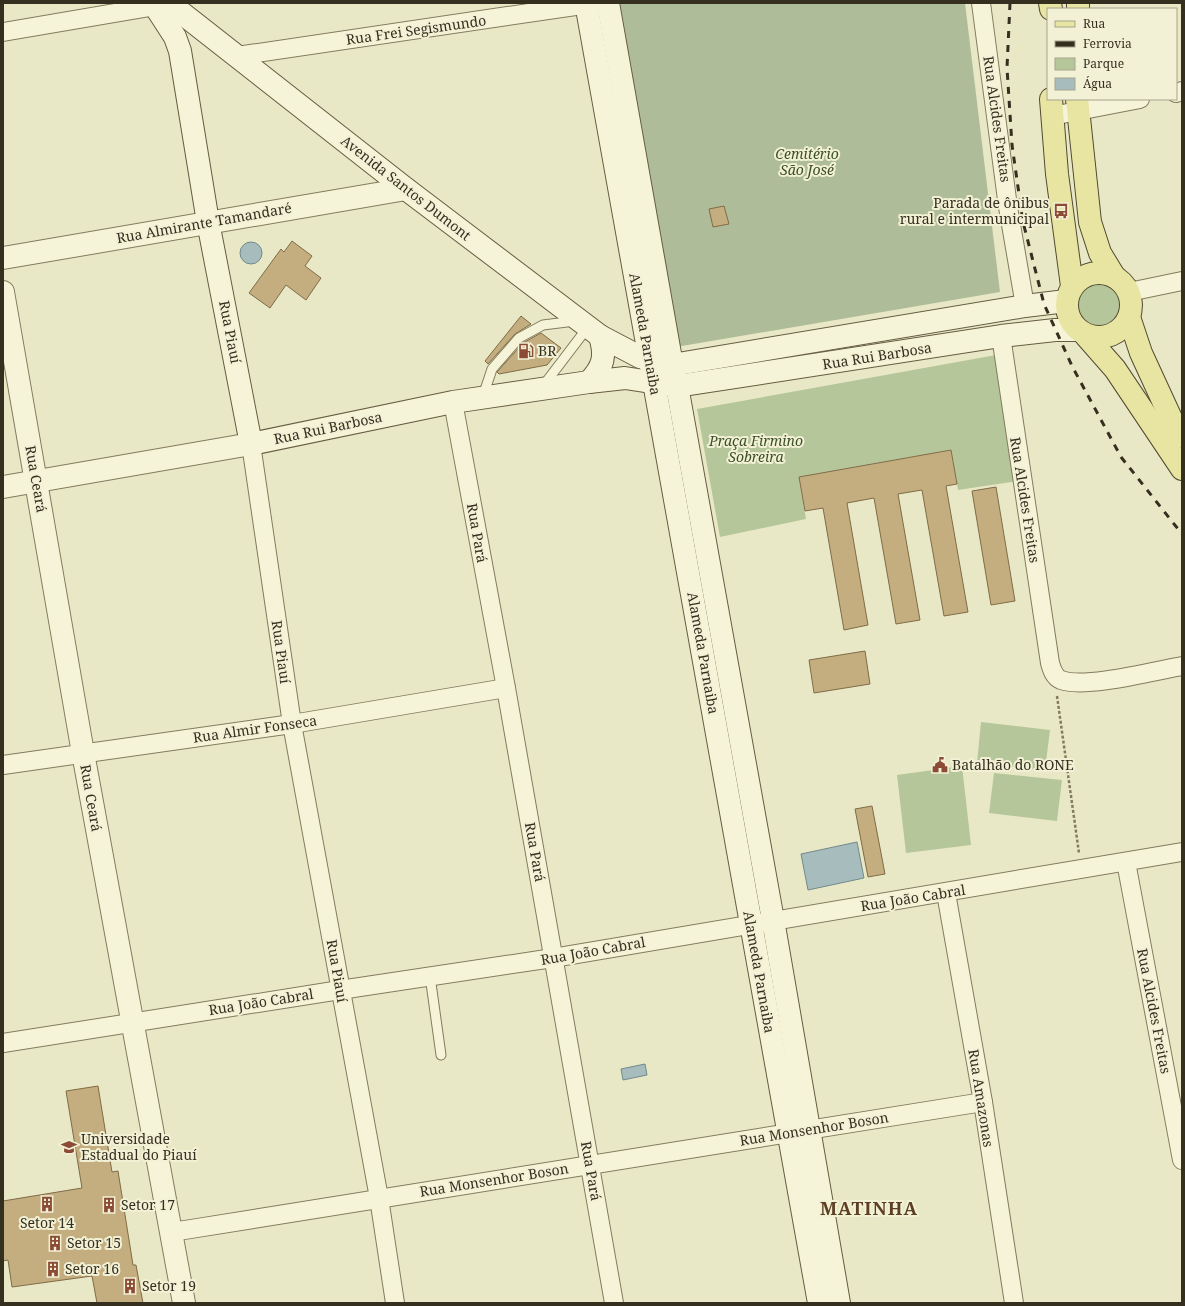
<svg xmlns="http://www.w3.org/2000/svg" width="1185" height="1306" viewBox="0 0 1185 1306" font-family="'Noto Serif',serif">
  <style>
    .green { fill: #b6c69b }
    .cemetery { fill: #afbc99 }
    .water { fill: #a7bdbd; stroke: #6f8a8b }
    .building { fill: #c4ae80; stroke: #7f6c46 }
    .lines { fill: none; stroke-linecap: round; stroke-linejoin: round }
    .service-casing { stroke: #837b5e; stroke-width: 11 }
    .minor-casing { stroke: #837b5e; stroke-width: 20 }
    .tertiary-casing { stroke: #837b5e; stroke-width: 24 }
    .secondary-casing { stroke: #655c41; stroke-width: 24 }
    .primary-casing { stroke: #514931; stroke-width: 24 }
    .path { stroke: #837b5e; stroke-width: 2.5; stroke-dasharray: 3 2; stroke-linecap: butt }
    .service { stroke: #f5f4d8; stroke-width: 9 }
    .minor { stroke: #f5f4d8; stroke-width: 18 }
    .tertiary { stroke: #f5f4d8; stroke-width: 22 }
    .secondary { stroke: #f5f4d8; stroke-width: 22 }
    .primary { stroke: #e8e5a2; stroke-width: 22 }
    .rail { stroke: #352f20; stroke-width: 3; stroke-dasharray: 7 7; stroke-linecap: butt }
    .labels { text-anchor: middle; stroke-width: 4; stroke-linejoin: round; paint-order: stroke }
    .street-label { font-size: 14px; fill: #352f20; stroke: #f2f1d5 }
    .park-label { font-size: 14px; font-style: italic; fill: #3b4f29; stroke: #f2f1d5 }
    .poi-label { font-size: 14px; fill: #352f20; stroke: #f2f1d5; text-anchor: start }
    .district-label { font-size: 18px; font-weight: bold; letter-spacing: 1px; fill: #5d3f24; stroke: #f2f1d5 }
  </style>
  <rect width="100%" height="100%" fill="#e9e8c6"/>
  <!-- green -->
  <g class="green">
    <circle cx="1099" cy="305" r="24"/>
    <polygon points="996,355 1018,481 958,490 951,450 799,477 806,519 720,537 697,409"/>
    <polygon points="981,722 1050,730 1045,770 977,763"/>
    <polygon points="962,766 971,845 906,853 897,775"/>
    <polygon points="994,773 1062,780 1057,821 989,813"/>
  </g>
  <!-- cemetery -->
  <polygon class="cemetery" points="617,3 965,3 1000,292 676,347"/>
  <!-- water -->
  <g class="water">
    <circle cx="251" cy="253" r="11"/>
    <polygon points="857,842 864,878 808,890 801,854"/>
    <polygon points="645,1064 647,1075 623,1080 621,1069"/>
  </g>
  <!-- building -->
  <g class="building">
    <polygon points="724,206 729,224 713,227 709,209"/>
    <polygon points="292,241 312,256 305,266 321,278 306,300 286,285 270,308 249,293 281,249 284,252"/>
    <polygon points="521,316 531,324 515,334 488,364 485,361"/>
    <polygon points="541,333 561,348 547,365 499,374 497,372 523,343"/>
    <polygon points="951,450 957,484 946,486 968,612 944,616 922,490 898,494 920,620 896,624 874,498 847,503 868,625 844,630 823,508 805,511 799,477"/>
    <polygon points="996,487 1015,601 991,605 972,491"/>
    <polygon points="865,651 870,684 814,693 809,660"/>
    <polygon points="872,806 885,874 868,877 855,809"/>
    <polygon points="98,1086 112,1172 118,1171 133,1265 136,1265 143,1303 97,1303 92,1276 12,1287 8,1260 3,1261 3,1201 82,1188 66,1091"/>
  </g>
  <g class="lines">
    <defs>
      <g id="service">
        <polyline points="543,386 588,327"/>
        <polyline points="483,396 492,369 519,338 543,325 575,321"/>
        <polyline points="430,976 441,1055"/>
      </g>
      <g id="minor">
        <polyline points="981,3 1008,207 1025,306"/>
        <polyline points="3,32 156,6"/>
        <polyline points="237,56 596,3"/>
        <polyline points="1176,93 1182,91"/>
        <polyline points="1052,116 1140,99"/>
        <polyline points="1129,292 1182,281"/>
        <path d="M1001 336 1050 663C1052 670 1054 677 1061 680 1085 689 1154 671 1182 666"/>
        <polyline points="453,402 506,688 614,1303"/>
        <polyline points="251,444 292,724 379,1198 395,1303"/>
        <polyline points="3,765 292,724 506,688"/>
        <polyline points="1126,862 1182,1160"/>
        <polyline points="946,893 983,1102 1014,1303"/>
        <polyline points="3,1043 340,990 553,958 1182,852"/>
        <polyline points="172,1232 983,1102"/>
      </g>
      <g id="tertiary">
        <polyline points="3,258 406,189"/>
        <polyline points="3,292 83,753 184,1303"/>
        <polyline points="3,487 251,444"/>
      </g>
      <g id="secondary">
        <polyline points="153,3 175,37 180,51 208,222 251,444 453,402 589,382 625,378 677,386 1001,336 1055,330 1077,330"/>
        <polyline points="169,3 406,189 600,336 640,357 672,365 1025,306 1066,301"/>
        <polyline points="586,3 819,1303"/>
        <polyline points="608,3 672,365 677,386 773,920 839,1303"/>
        <path d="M589 382C604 366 606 356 600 336"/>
      </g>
      <g id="primary">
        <polyline points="1050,3 1051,9"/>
        <polyline points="1078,9 1078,3"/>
        <polyline points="1051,99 1057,174 1072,286"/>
        <polyline points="1077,99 1090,222 1100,253 1114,276"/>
        <circle cx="1099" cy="305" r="32"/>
        <polyline points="1129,317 1141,353 1175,427 1182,436"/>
        <polyline points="1086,336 1115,369 1182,469"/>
      </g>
    </defs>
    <!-- service casing -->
    <use href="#service" class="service-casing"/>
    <!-- minor casing -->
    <use href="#minor" class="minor-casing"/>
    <!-- tertiary casing -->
    <use href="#tertiary" class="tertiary-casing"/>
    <!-- secondary casing -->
    <use href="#secondary" class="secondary-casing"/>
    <!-- primary casing -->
    <use href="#primary" class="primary-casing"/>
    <!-- path -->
    <polyline class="path" points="1057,696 1079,853"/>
    <!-- service -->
    <use href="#service" class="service"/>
    <!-- minor -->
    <use href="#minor" class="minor"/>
    <!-- tertiary -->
    <use href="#tertiary" class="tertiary"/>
    <!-- secondary -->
    <use href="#secondary" class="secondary"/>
    <!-- primary -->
    <use href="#primary" class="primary"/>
    <!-- rail -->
    <polyline class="rail" points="1010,3 1007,68 1012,145 1023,222 1044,304 1072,366 1121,457 1182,534"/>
  </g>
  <!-- icons -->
  <defs>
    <symbol id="bus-bare" viewBox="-9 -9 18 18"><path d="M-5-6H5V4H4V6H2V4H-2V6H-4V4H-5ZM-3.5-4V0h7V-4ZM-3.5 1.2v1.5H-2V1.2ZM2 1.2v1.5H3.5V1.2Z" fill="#8b4b34" stroke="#f2f1d5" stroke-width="2.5" paint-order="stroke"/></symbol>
    <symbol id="fuel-bare" viewBox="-9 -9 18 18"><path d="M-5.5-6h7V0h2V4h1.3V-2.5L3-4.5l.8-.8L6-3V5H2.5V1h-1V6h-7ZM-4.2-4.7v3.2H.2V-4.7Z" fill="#8b4b34" stroke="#f2f1d5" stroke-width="2.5" paint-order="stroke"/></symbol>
    <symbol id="civic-bare" viewBox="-9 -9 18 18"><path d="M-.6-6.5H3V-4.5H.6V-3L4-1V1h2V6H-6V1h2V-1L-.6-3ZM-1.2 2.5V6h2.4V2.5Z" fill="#8b4b34" stroke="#f2f1d5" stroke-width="2.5" paint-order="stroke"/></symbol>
    <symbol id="university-bare" viewBox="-9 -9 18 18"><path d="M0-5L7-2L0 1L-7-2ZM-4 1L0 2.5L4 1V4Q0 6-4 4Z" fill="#8b4b34" stroke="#f2f1d5" stroke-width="2.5" paint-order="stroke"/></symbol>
    <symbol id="building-bare" viewBox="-9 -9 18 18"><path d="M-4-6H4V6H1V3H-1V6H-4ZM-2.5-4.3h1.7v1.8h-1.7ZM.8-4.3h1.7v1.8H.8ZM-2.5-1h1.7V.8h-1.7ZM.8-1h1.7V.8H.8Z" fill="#8b4b34" stroke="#f2f1d5" stroke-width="2.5" paint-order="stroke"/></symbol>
  </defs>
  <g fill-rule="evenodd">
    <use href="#bus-bare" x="1050" y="200" width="22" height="22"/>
    <use href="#fuel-bare" x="515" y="340" width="22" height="22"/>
    <use href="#civic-bare" x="929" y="754" width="22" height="22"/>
    <use href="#university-bare" x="58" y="1136" width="22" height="22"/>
    <use href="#building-bare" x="36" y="1193" width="22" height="22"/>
    <use href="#building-bare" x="98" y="1194" width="22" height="22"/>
    <use href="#building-bare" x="44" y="1232" width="22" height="22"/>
    <use href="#building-bare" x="42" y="1258" width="22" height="22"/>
    <use href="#building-bare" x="119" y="1275" width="22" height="22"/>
  </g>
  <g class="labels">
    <!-- street labels -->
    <g class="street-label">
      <text transform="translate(416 30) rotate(-8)" y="5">Rua Frei Segismundo</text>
      <text transform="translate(997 119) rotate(82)" y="5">Rua Alcides Freitas</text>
      <text transform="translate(406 188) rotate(38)" y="5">Avenida Santos Dumont</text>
      <text transform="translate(204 223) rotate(-10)" y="5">Rua Almirante Tamandaré</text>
      <text transform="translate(230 332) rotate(79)" y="5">Rua Piauí</text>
      <text transform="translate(645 334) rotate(80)" y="5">Alameda Parnaiba</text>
      <text transform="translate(877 356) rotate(-9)" y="5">Rua Rui Barbosa</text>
      <text transform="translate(328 428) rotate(-12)" y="5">Rua Rui Barbosa</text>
      <text transform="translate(36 479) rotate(80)" y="5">Rua Ceará</text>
      <text transform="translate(1025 500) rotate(81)" y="5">Rua Alcides Freitas</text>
      <text transform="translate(477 533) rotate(80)" y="5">Rua Pará</text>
      <text transform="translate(281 652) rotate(82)" y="5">Rua Piauí</text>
      <text transform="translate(703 653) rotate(80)" y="5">Alameda Parnaiba</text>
      <text transform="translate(255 729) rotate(-8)" y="5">Rua Almir Fonseca</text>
      <text transform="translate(91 798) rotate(80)" y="5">Rua Ceará</text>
      <text transform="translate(535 852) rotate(80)" y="5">Rua Pará</text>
      <text transform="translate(913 898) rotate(-9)" y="5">Rua João Cabral</text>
      <text transform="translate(593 951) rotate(-10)" y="5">Rua João Cabral</text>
      <text transform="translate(337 971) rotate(80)" y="5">Rua Piauí</text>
      <text transform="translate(759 972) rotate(80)" y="5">Alameda Parnaiba</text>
      <text transform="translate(261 1002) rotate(-9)" y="5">Rua João Cabral</text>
      <text transform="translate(1154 1011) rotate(79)" y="5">Rua Alcides Freitas</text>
      <text transform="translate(981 1098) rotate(81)" y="5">Rua Amazonas</text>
      <text transform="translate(814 1129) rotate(-9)" y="5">Rua Monsenhor Boson</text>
      <text transform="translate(591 1171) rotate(80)" y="5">Rua Pará</text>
      <text transform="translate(494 1180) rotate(-9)" y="5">Rua Monsenhor Boson</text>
    </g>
    <!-- park labels -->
    <g class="park-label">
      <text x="807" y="159">Cemitério<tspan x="807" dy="16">São José</tspan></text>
      <text x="756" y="446">Praça Firmino<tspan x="756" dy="16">Sobreira</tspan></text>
    </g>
    <!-- poi labels -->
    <g class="poi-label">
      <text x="1049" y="208" text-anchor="end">Parada de ônibus<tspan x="1049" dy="16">rural e intermunicipal</tspan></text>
      <text x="538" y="356">BR</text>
      <text x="952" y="770">Batalhão do RONE</text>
      <text x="81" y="1144">Universidade<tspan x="81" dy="16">Estadual do Piauí</tspan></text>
      <text x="121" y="1210">Setor 17</text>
      <text x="47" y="1228" text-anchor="middle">Setor 14</text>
      <text x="67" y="1248">Setor 15</text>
      <text x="65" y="1274">Setor 16</text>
      <text x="142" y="1291">Setor 19</text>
    </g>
    <!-- district labels -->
    <g class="district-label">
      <text x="869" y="1215">MATINHA</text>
    </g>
  </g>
  <!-- border -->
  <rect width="1185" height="1306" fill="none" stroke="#352f20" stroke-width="8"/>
  <!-- legend -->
  <rect x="1047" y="8" width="130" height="92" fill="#f2f1d5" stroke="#a6a38d"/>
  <rect x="1055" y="21" width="20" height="6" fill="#e8e5a2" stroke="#a6a38d"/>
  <text x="1083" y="28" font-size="12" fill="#352f20">Rua</text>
  <rect x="1055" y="41" width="20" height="6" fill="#352f20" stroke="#a6a38d"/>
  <text x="1083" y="48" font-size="12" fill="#352f20">Ferrovia</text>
  <rect x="1055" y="58" width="20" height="12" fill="#b6c69b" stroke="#a6a38d"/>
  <text x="1083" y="68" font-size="12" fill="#352f20">Parque</text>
  <rect x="1055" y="78" width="20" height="12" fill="#a7bdbd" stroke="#a6a38d"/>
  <text x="1083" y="88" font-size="12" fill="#352f20">Água</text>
</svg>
